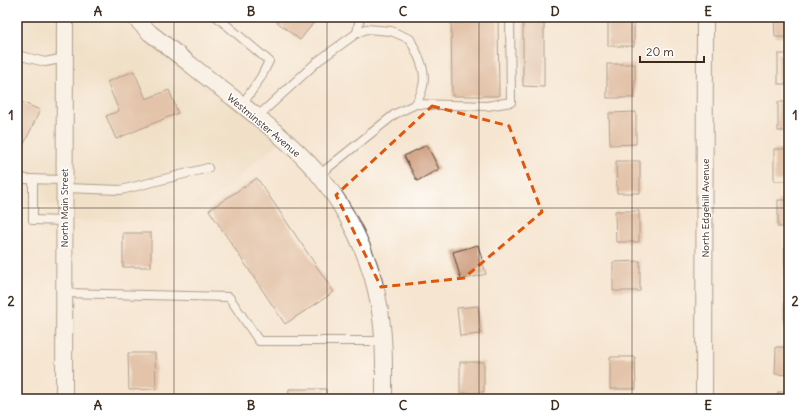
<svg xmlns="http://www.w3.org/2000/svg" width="806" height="416" viewBox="0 0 806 416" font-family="Delius,sans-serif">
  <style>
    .built { fill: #e9d9ba }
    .building { fill: #cc9a79 }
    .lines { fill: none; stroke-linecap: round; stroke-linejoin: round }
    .service-casing { stroke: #574639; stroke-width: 10 }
    .minor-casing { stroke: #574639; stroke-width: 18 }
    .service { stroke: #fff; stroke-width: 8 }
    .minor { stroke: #fff; stroke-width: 16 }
    .marked { fill: none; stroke: #df570d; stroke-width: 3; stroke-dasharray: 8 5; stroke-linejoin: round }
    .grid { fill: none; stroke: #3b2a1e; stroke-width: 1; stroke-opacity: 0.55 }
    .labels { text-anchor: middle; stroke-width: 3; stroke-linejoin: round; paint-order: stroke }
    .street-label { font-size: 10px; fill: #3b2a1e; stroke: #fff }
    .neatline { fill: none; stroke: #3b2a1e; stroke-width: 1.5 }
    .grid-label { font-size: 13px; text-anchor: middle; font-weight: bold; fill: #3b2a1e }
  </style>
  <rect width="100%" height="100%" fill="#fff"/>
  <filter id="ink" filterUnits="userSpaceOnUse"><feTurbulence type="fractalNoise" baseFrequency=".025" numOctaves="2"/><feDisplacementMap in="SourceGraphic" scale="8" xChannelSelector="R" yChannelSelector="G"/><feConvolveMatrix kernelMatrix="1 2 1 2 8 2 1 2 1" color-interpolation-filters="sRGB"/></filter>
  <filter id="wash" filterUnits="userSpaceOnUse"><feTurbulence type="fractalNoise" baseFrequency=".012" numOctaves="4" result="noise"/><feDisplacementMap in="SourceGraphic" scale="16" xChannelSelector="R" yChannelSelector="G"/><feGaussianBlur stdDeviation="0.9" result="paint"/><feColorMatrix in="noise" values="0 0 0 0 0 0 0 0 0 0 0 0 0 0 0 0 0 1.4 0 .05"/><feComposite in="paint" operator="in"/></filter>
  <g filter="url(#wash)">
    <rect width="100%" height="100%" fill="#f6e6d1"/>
    <!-- built -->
    <polygon class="built" points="17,17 134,17 284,139 184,222 64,221 64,205 17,205"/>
    <g id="blocks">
      <!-- building -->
      <g class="building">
        <polygon points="271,17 318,17 300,40"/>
        <polygon points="451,17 498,17 499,96 452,96"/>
        <polygon points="523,17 544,17 544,87 523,86"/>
        <rect x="608" y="17" width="26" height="29"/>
        <polygon points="774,17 789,17 789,37 775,37"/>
        <rect x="778" y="54" width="11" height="30"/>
        <rect x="607" y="64" width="28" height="34"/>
        <polygon points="134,71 146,99 169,90 178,113 116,139 106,116 119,111 107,82"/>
        <polygon points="17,100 40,110 23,146 17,144"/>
        <rect x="778" y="102" width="11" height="29"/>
        <polygon points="636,112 636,144 610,145 609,113"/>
        <polygon points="427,145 439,169 417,181 404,156"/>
        <rect x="774" y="149" width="15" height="32"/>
        <polygon points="616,161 640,161 640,193 617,193"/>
        <polygon points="257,178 334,292 285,324 209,210"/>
        <rect x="778" y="200" width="11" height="27"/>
        <polygon points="615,211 639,211 639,242 616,242"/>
        <rect x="123" y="233" width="28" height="34"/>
        <polygon points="478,245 486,274 461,280 453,252"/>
        <rect x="785" y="248" width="4" height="29"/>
        <polygon points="640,261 640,291 613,291 613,262"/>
        <polygon points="785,295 789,295 789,325 784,325"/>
        <polygon points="478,306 481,334 460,336 457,308"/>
        <polygon points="776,347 789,347 789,375 775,374"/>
        <polygon points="128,353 155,353 156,389 129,390"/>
        <polygon points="610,357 635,357 636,389 610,389"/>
        <polygon points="460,362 484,362 484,392 460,393"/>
        <polygon points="289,389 326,389 326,399 288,399"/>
        <rect x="778" y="392" width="11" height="7"/>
      </g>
    </g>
  </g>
  <g filter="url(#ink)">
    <use href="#blocks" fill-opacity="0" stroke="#574639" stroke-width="1"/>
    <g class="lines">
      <defs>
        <g id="service">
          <polyline points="217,17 269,61 261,77 242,105"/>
          <polyline points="357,33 360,17"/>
          <polyline points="17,55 45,62 65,58"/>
          <polyline points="416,104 487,106 511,102 510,17"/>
          <path d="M257 117 318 61 357 33 366 29 391 31 410 39C417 54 427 69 423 86 422 92 419 98 416 104L395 114 319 175"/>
          <polyline points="17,176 25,179 64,180"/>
          <polyline points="33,179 33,220 64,221"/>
          <polyline points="64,188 121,190 208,168"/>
          <polyline points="64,293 229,297 259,341 384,341"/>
        </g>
        <g id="minor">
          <path d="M134 17 150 33C179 55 207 78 236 100 264 122 292 144 315 170 347 208 371 257 379 305 385 337 384 368 384 399"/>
          <polyline points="64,399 65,17"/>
          <polyline points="704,399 705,17"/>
        </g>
      </defs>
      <!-- service casing -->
      <use href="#service" class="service-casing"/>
      <!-- minor casing -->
      <use href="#minor" class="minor-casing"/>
      <!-- service -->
      <use href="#service" class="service"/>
      <!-- minor -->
      <use href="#minor" class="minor"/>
    </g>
  </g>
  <!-- marked area -->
  <path d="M0 0H806V416H0ZM432 106 509 126 542 212 464 278 381 287 336 195Z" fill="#f6e6d1" fill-opacity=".55" fill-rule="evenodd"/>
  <path class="marked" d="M432 106 509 126 542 212 464 278 381 287 336 195Z"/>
  <!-- grid -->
  <path class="grid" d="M174 17V399M327 17V399M479 17V399M632 17V399M17 208H789"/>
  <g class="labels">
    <!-- street labels -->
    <g class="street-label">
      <text transform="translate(264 125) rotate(40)" y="4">Westminster Avenue</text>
      <text transform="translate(64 208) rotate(-90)" y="4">North Main Street</text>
      <text transform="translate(705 208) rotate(-90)" y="4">North Edgehill Avenue</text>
    </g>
  </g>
  <!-- margin -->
  <rect width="806" height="416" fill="none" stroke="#fff" stroke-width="44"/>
  <!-- scale -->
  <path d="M640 56v6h64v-6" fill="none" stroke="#3b2a1e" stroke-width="2"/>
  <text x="646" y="56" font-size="12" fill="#3b2a1e" stroke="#ffffff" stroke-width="3" paint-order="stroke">20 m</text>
  <rect x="22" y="22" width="762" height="372" class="neatline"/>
  <g class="grid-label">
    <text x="98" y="16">A</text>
    <text x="251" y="16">B</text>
    <text x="403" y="16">C</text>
    <text x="555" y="16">D</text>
    <text x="708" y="16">E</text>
    <text x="11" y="120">1</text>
    <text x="795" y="120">1</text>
    <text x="11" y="306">2</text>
    <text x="795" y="306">2</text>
    <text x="98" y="410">A</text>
    <text x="251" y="410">B</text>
    <text x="403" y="410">C</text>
    <text x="555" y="410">D</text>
    <text x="708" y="410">E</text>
  </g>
</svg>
